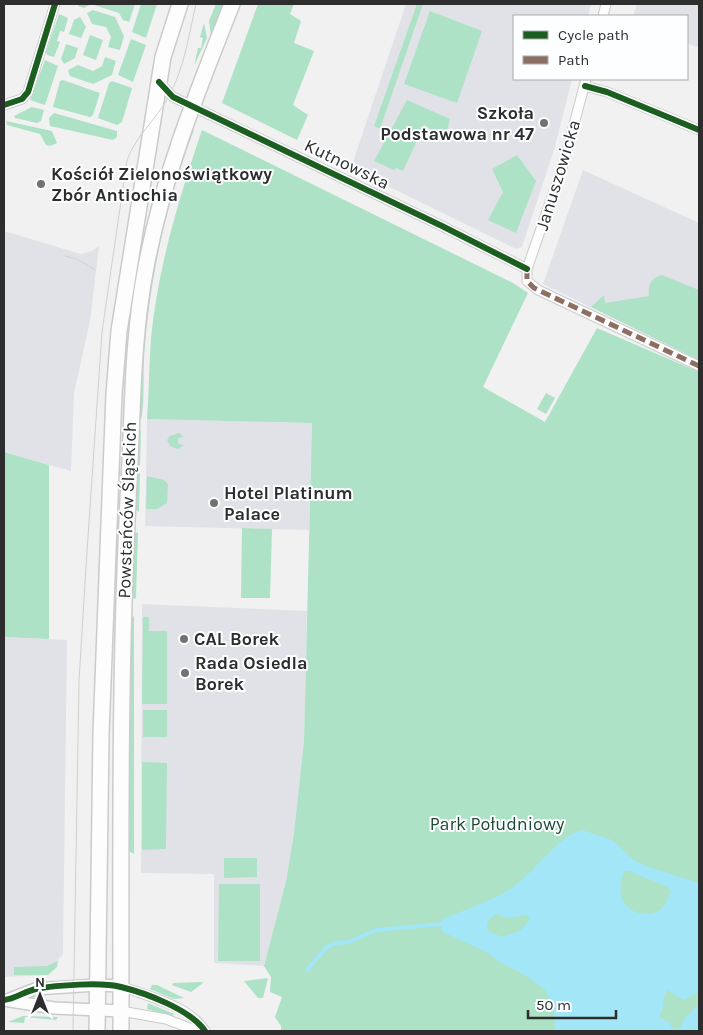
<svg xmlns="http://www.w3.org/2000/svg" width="703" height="1035" viewBox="0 0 703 1035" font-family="Karla,sans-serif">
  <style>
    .built { fill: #e1e2e7 }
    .green { fill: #ade2c7 }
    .water { fill: #a3e6f7; fill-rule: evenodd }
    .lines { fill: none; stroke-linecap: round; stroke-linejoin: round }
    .stream { stroke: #a3e6f7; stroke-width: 4 }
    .minor-casing { stroke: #cbcbcb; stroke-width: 11 }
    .tertiary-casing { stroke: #cbcbcb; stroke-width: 14 }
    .primary-casing { stroke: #cbcbcb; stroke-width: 18 }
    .minor { stroke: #fdfdfd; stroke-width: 9 }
    .tertiary { stroke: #fdfdfd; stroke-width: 11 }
    .primary { stroke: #fdfdfd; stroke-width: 15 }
    .tram { stroke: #d0d0d1; stroke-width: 1 }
    .quiet { stroke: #8d6e63; stroke-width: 5; stroke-dasharray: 10 5; stroke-linecap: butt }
    .cycleway-casing { stroke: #fdfeff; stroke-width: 9 }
    .cycleway { stroke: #1b5e20; stroke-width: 6 }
    .poi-dot { fill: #727272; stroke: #fdfeff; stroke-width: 2 }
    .labels { text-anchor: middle; stroke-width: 4; stroke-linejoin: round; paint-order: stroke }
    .poi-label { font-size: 18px; font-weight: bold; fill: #2d2d2d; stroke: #fdfeff; text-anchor: start }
    .street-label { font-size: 18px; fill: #2d2d2d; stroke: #fdfeff }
    .park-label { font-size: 18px; fill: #1e4934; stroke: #fdfeff }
  </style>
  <rect width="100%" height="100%" fill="#f1f1f1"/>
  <!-- built -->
  <g class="built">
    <polygon points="406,4 591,4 588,16 514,16 514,79 572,79 554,150 522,247 516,249 351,168"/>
    <polygon points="637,4 699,4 699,48 687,43 687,16 633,16"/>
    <polygon points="583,170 699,223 699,360 543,284"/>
    <polygon points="4,231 81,254 92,251 99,246 90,321 74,393 71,471 4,452"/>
    <polygon points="147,419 312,423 309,530 145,526"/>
    <polygon points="142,604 307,611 304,740 294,833 286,881 264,966 214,963 214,874 141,873"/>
    <polygon points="4,637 67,640 63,954 46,975 4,977"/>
  </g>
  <!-- green -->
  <g class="green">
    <polygon points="79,4 135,4 129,22 123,20 119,13 91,4 84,8 78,6"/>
    <polygon points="141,4 157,4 146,38 132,32"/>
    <polygon points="216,4 225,4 211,36 209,21"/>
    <polygon points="258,4 294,4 290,14 301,21 294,43 314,51 293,105 308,115 297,140 222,103"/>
    <polygon points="417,4 423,4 380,129 374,126"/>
    <polygon points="93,10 115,17 124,36 120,50 108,47 111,37 106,27 92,24 87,13"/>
    <polygon points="430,11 482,31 457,103 404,84"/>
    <polygon points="59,14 68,18 64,32 60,31 57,41 60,42 54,57 47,55 46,52"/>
    <polygon points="80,17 86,27 81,38 69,34 74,20"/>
    <polygon points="204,23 207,38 194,66 198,48 201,48 203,38 200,37"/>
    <polygon points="90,35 103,40 96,60 83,55"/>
    <polygon points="131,39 146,45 133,82 118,75"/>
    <polygon points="66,44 78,48 75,58 64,64 61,59"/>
    <polygon points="105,57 116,61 112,75 93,84 70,76 68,70 78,65 93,71 102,66"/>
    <polygon points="45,60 58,66 45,105 30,100"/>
    <polygon points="63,80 100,93 93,115 90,117 53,107 60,81"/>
    <polygon points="112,81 132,88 122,122 117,125 98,118 109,83"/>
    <polygon points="407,100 450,119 445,138 424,125 403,171 396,168 394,170 374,161"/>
    <polygon points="32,107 44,110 41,121 37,123 15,118 14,116"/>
    <polygon points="54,113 117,131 117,137 113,140 50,126 49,118"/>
    <polygon points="6,121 52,131 57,143 50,146 46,145 40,134 7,125"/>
    <path d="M192 129 194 130C166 202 149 281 144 358 143 372 145 414 140 422L138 419C140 390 141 361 143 332 150 262 169 195 192 129Z"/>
    <path d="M202 130 513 283 528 293 483 387 545 422 597 328 699 372V1031H281V1026L275 1017 282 997 270 992 271 977 264 966 286 881 294 833 304 740 312 423 147 419C149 392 149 365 151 338 158 267 179 198 202 130Z"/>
    <polygon points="517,155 536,181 516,233 488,220 503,192 492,169"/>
    <path d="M662 275 699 290V360L591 307 604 295 605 303 649 296C648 286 650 278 662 275Z"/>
    <polygon points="546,393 555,398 546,414 537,409"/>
    <polygon points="141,430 140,466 137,464 137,432"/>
    <polygon points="179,433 184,437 178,438 178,444 184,445 178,449 170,446 167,440 170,436"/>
    <polygon points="4,452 49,465 49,639 4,637"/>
    <polygon points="140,473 139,512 135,509 136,475"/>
    <polygon points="147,476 164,480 168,484 167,503 157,509 146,509"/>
    <polygon points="242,528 272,529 270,598 241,598"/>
    <polygon points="138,532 136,598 134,599 132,596 134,534"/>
    <polygon points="134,616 134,854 129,851 131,619"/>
    <polygon points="143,617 149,617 149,631 167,631 167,704 142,704"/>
    <rect x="143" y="710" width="24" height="27"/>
    <polygon points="142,762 167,763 166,849 142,850"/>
    <polygon points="224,858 257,858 257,877 224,878"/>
    <polygon points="219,884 260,884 260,961 218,961"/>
    <polygon points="58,961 57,967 48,975 14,975 14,967 47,966"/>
    <polygon points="268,978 263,998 258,998 244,981"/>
    <polygon points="202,982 203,983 191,992 172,985 173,983"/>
    <polygon points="152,985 157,985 184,998 174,999 150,989"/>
    <polygon points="148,1003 174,1014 172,1017 147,1009"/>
    <polygon points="23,1016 58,1017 56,1020 25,1017 24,1023 8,1022"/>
  </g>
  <!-- water -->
  <path class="water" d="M582 830 612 840 634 860 646 866 699 883V1031H555L554 1006 545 990 528 977 498 961 486 952 441 931 442 919C465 910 489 902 510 889 534 874 557 836 582 830ZM624 871H629L668 887 671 892C669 897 666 903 663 907 650 920 625 914 621 895 619 888 622 879 624 871ZM496 914 507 918 527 915 530 919 520 931 502 937 488 931C485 923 489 918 496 914ZM667 990 684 1000 697 993V1006L685 1018 679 1030 672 1028 670 1023 659 1017C666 1007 661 999 667 990Z"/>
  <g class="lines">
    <!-- stream -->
    <polyline class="stream" points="307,970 327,947 335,943 349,942 376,930 442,924"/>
    <defs>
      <g id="minor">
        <polyline points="603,16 606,4"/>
        <polyline points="586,79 564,162 527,269 527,281 538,290 699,366"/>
        <polyline points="159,82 173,97 442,226 527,269"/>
        <polyline points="585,86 607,92 699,130"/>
        <polyline points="4,105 22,99 28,92 55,4"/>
        <path d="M121 986C149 997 188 1005 205 1031"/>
        <polyline points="121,1011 166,1019 197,1031"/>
      </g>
      <g id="tertiary">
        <polyline points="4,1000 54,1008 121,1011"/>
        <polyline points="7,1000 35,989 97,985 121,986"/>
      </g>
      <g id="primary">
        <polyline points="97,1031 101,734 114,394 119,331 159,82 163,57 180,4"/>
        <path d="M121 1031C121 848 119 664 129 481 133 409 132 338 146 267 163 175 198 90 232 4"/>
      </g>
    </defs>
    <!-- minor casing -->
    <use href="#minor" class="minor-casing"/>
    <!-- tertiary casing -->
    <use href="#tertiary" class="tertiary-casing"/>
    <!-- primary casing -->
    <use href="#primary" class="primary-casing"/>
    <!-- minor -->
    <use href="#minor" class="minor"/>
    <!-- tertiary -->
    <use href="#tertiary" class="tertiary"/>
    <!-- primary -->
    <use href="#primary" class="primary"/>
    <!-- tram -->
    <g class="tram">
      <polyline points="65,256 77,259 95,270"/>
      <path d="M73 1031 79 681 86 566 102 332 127 160C137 134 156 120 169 96 184 69 189 34 196 4"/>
    </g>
    <!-- quiet -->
    <polyline class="quiet" points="527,269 527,281 534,288 699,366"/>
    <defs>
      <g id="cycleway">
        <polyline points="159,82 173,97 442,226 527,269"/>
        <polyline points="585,86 607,92 699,130"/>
        <polyline points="4,105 22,99 28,92 55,4"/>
        <path d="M4 1000C15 999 25 991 36 989 57 985 102 982 121 987 146 993 191 1010 205 1031"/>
      </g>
    </defs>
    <!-- cycleway casing -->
    <use href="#cycleway" class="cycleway-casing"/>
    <!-- cycleway -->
    <use href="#cycleway" class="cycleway"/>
  </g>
  <!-- markers -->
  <g class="poi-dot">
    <circle cx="544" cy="123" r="5"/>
    <circle cx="41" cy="184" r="5"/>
    <circle cx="214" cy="503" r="5"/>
    <circle cx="184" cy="639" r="5"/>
    <circle cx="185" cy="673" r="5"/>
  </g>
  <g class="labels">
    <!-- poi labels -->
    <g class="poi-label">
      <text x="534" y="119" text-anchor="end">Szkoła<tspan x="534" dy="21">Podstawowa nr 47</tspan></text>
      <text x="51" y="180">Kościół Zielonoświątkowy<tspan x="51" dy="21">Zbór Antiochia</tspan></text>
      <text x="224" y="499">Hotel Platinum<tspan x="224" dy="21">Palace</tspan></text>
      <text x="194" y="645">CAL Borek</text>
      <text x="195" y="669">Rada Osiedla<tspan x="195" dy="21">Borek</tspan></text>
    </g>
    <!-- street labels -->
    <g class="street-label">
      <text transform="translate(347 164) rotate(26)" y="6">Kutnowska</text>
      <text transform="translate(558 175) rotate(-73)" y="6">Januszowicka</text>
      <text transform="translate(127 510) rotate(-88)" y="6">Powstańców Śląskich</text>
    </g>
    <!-- park labels -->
    <g class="park-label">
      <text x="497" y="830">Park Południowy</text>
    </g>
  </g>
  <!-- border -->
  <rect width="703" height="1035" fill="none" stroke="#2d2d2d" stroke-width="10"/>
  <!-- legend -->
  <rect x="513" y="15" width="175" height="65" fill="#fdfeff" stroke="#aaaaab"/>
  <rect x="523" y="31" width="25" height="8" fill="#1b5e20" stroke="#aaaaab"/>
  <text x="558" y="40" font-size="15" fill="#2d2d2d">Cycle path</text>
  <rect x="523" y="56" width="25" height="8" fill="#8d6e63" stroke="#aaaaab"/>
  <text x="558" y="65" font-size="15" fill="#2d2d2d">Path</text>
  <!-- north arrow -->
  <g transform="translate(40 995)" stroke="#fdfeff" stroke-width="4" paint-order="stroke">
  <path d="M0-4L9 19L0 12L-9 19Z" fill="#2d2d2d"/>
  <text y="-8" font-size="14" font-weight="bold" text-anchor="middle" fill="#2d2d2d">N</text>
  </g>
  <!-- scale -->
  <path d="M528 1010v8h88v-8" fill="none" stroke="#2d2d2d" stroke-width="2.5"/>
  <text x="536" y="1010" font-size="15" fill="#2d2d2d" stroke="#fdfeff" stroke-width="4" paint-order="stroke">50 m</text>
</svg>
